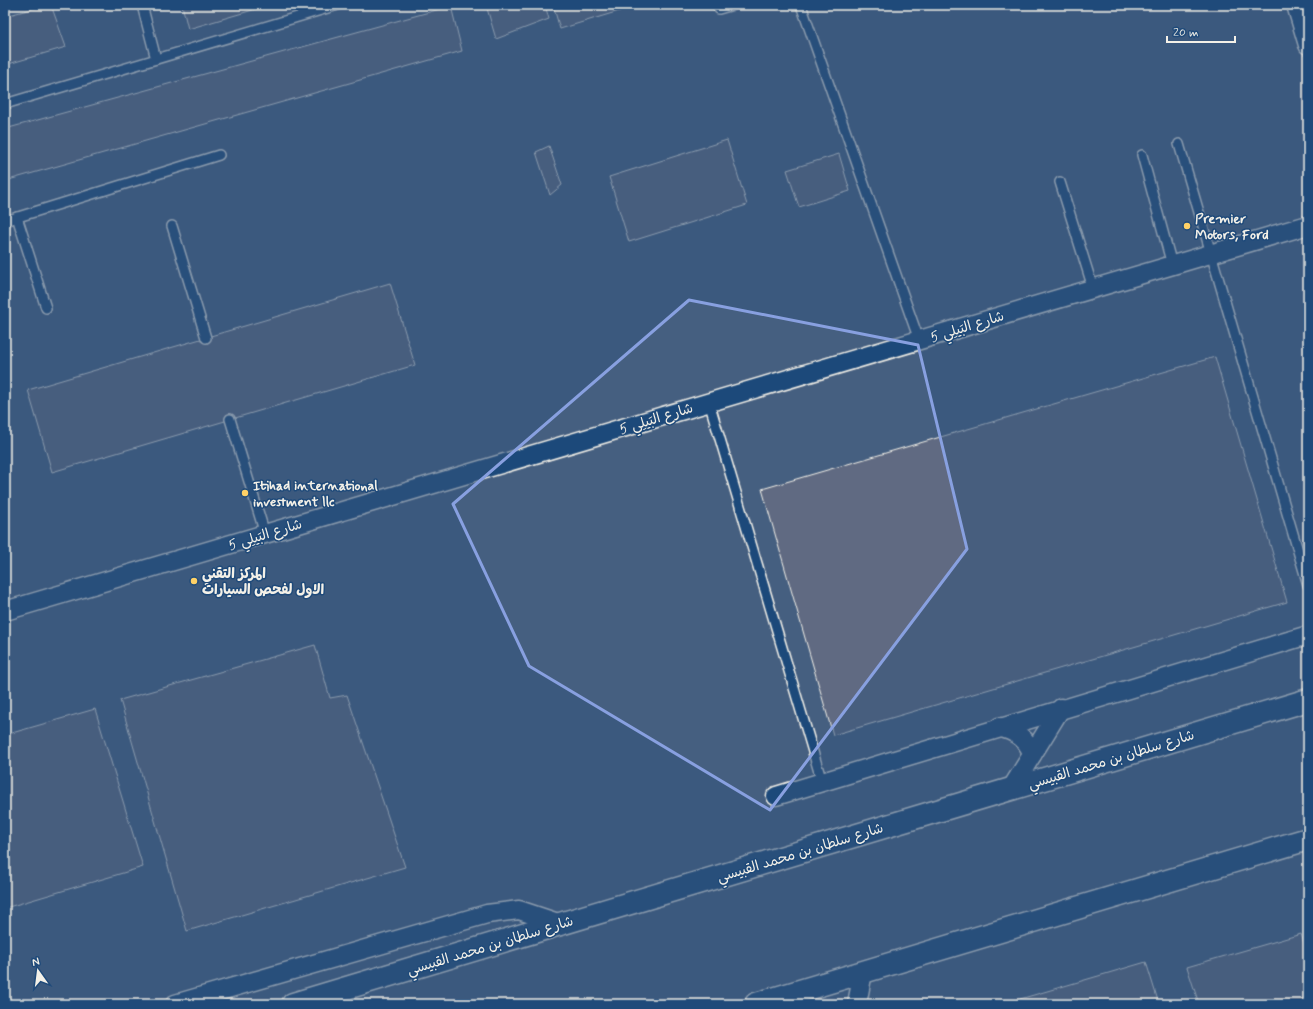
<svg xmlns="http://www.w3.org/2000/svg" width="1313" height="1009" viewBox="0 0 1313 1009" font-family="Mynerve,'Playpen Sans Arabic',sans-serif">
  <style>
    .built { fill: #455e80 }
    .building { fill: #616b82; stroke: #f4f1e8 }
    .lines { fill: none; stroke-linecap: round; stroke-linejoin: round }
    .lane-casing { stroke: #f4f1e8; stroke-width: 12 }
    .street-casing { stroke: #f4f1e8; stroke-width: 21 }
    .secondary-casing { stroke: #f4f1e8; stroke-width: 25 }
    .lane { stroke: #1f4a7a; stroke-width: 9 }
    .street { stroke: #1f4a7a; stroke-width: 18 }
    .secondary { stroke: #1f4a7a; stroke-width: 22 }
    .marked { fill: none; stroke: #88a0e0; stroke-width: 3; stroke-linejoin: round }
    .poi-dot { fill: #ffd166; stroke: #1f4a7a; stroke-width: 1.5 }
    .labels { text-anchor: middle; stroke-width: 3; stroke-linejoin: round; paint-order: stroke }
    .poi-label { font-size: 14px; font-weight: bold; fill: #f4f1e8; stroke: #1f4a7a; text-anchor: start }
    .street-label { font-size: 14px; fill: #f4f1e8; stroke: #1f4a7a }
  </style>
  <rect width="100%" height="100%" fill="#33547c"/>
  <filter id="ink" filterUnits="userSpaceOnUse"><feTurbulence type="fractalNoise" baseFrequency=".025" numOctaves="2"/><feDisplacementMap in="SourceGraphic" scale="8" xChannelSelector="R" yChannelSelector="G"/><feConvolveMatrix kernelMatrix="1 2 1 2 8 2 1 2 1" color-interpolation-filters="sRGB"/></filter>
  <g filter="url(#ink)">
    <!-- built -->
    <rect class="built" x="5" y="5" width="1303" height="999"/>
    <!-- building -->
    <g class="building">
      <polygon points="47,5 51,5 66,47 5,65 5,16"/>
      <polygon points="182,5 270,5 188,29"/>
      <polygon points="486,5 545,5 549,19 496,39"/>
      <polygon points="553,5 639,5 560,29"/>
      <polygon points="451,6 462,51 5,181 5,129"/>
      <polygon points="727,140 747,205 629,242 609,177"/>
      <polygon points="549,146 562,185 550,195 536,152"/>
      <polygon points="839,154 850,191 799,207 787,170"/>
      <polygon points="390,283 415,365 52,472 28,390"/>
      <polygon points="1215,357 1287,602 833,735 762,489"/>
      <polygon points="315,645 330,698 347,695 405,867 187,931 120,700"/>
      <polygon points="95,709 143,867 5,908 5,735"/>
      <polygon points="1301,934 1308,956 1308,1004 1199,1004 1187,967"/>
      <polygon points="1146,962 1159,1004 1022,1004 1020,999"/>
    </g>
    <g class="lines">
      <defs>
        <g id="lane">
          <polyline points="142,5 156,59"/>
          <polyline points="801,5 919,340"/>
          <polyline points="719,9 733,5"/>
          <polyline points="5,104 338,5"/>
          <polyline points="1179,144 1308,585"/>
          <polyline points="1142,155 1172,265"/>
          <polyline points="1060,182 1093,288"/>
          <polyline points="17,217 46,308"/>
          <polyline points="5,221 219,155"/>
          <polyline points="172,226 206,338"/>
          <polyline points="709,402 822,782"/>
          <polyline points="230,419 265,534"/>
        </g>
        <g id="street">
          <polyline points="1296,5 1308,45"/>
          <polyline points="5,611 1308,225"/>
          <path d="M999 727C1014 731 1029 739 1032 755"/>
          <polyline points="1011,789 1061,708"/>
          <polyline points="776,796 1308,635"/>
          <polyline points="175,1004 487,914 519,910 561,924"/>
          <polyline points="857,1004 863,972"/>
        </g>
        <g id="secondary">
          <polyline points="293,1004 1308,700"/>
          <polyline points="756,1004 1308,839"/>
        </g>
      </defs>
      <!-- lane casing -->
      <use href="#lane" class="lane-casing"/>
      <!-- street casing -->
      <use href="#street" class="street-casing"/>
      <!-- secondary casing -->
      <use href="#secondary" class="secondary-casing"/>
      <!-- lane -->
      <use href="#lane" class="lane"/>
      <!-- street -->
      <use href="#street" class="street"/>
      <!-- secondary -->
      <use href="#secondary" class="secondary"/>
    </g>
  </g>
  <!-- marked area -->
  <path d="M0 0H1313V1009H0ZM689 300 918 345 967 549 770 810 529 666 453 504Z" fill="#33547c" fill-opacity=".55" fill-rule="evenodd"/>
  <path class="marked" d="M689 300 918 345 967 549 770 810 529 666 453 504Z"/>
  <!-- markers -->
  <g class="poi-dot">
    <circle cx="1187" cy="226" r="4"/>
    <circle cx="245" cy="493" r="4"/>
    <circle cx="194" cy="581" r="4"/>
  </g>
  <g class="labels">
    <!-- poi labels -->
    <g class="poi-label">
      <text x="1195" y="223">Premier<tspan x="1195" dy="16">Motors, Ford</tspan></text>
      <text x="253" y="490">Itihad international<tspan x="253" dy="16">investment llc</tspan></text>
      <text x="202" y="578">المركز التقني<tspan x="202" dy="16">الاول لفحص السيارات</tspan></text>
    </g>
    <!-- street labels -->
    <g class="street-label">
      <text transform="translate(967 326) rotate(-17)" y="5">شارع البَيلِي 5</text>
      <text transform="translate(656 418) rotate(-17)" y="5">شارع البَيلِي 5</text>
      <text transform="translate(265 534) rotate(-17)" y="5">شارع البَيلِي 5</text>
      <text transform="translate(1111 759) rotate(-17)" y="5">شارع سلطان بن محمد القبيسي</text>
      <text transform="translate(800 852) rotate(-17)" y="5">شارع سلطان بن محمد القبيسي</text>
      <text transform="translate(490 945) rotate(-17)" y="5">شارع سلطان بن محمد القبيسي</text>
    </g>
  </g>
  <!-- margin -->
  <rect width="1313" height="1009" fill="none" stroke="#1f4a7a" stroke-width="20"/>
  <rect x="10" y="10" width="1293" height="989" fill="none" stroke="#f4f1e8" stroke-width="1.5" filter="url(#ink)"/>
  <!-- north arrow -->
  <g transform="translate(38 971) rotate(346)" stroke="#1f4a7a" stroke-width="3" paint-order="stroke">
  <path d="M0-3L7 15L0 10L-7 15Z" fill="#f4f1e8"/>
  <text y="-6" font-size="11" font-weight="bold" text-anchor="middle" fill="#f4f1e8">N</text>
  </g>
  <!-- scale -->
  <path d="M1167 36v6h68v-6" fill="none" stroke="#f4f1e8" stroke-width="2"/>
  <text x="1173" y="36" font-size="12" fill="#f4f1e8" stroke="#1f4a7a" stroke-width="3" paint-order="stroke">20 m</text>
</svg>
